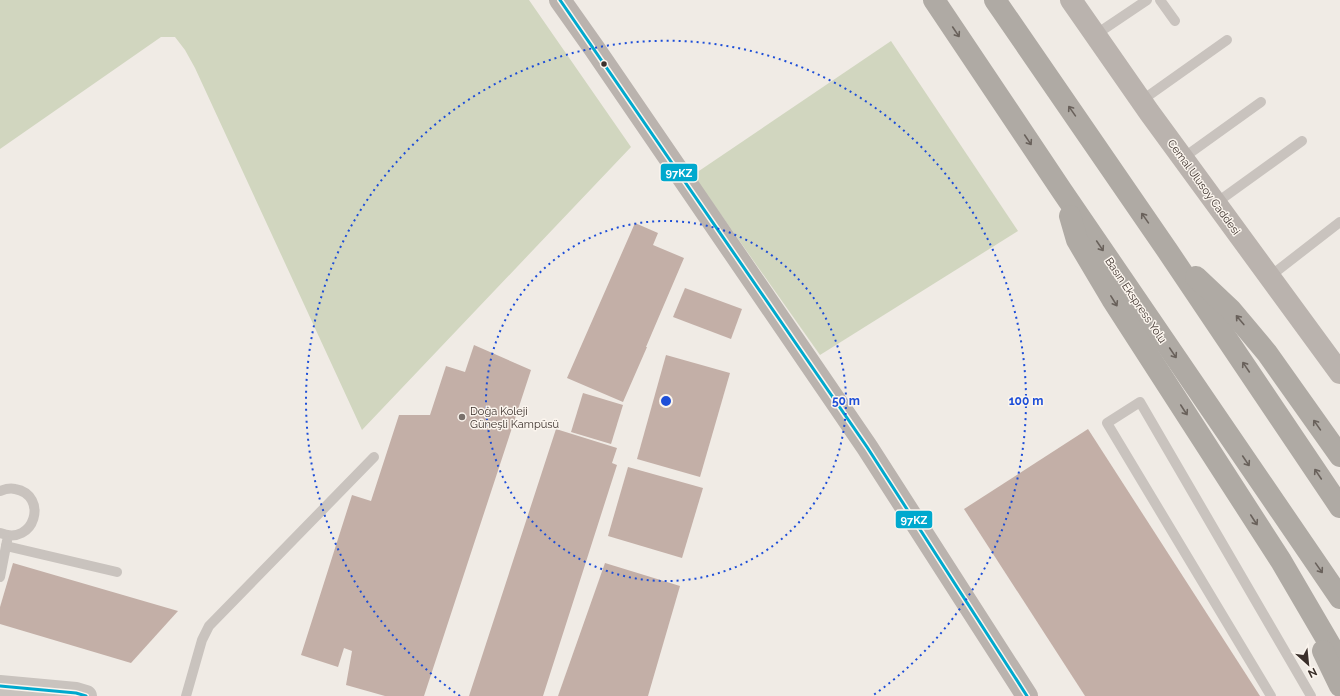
<svg xmlns="http://www.w3.org/2000/svg" width="1340" height="696" viewBox="0 0 1340 696" font-family="Raleway,sans-serif">
  <style>
    .green { fill: #d1d6bf }
    .building { fill: #c3afa7 }
    .lines { fill: none; stroke-linecap: round; stroke-linejoin: round }
    .service { stroke: #c9c3be; stroke-width: 10 }
    .tertiary { stroke: #c9c3be; stroke-width: 22 }
    .secondary { stroke: #bab3ae; stroke-width: 22 }
    .motorway { stroke: #afaaa4; stroke-width: 22 }
    .bus-1-casing { stroke: #fbf5ee; stroke-width: 6 }
    .bus-1 { stroke: #00a9ce; stroke-width: 3 }
    .oneway { stroke: #69615b }
    .ring { fill: none; stroke: #1d4ed8; stroke-width: 2; stroke-dasharray: 2 4 }
    .bus-dot { fill: #3b302b; stroke: #fbf5ee; stroke-width: 1.5 }
    .poi-dot { fill: #7a716c; stroke: #fbf5ee; stroke-width: 1.5 }
    .labels { text-anchor: middle; stroke-width: 3; stroke-linejoin: round; paint-order: stroke }
    .street-label { font-size: 11px; fill: #3b302b; stroke: #fbf5ee }
    .poi-label { font-size: 11px; fill: #3b302b; stroke: #fbf5ee; text-anchor: start }
    .centre { fill: #1d4ed8; stroke: #fbf5ee; stroke-width: 2 }
    .ring-label { font-size: 12px; text-anchor: middle; font-weight: bold; fill: #1d4ed8; stroke: #fbf5ee; stroke-width: 3; stroke-linejoin: round; paint-order: stroke }
    .line-badge { stroke: #fbf5ee; stroke-width: 1.5 }
    .badge-label { font-size: 11px; text-anchor: middle; font-weight: bold; fill: #fff }
  </style>
  <rect width="100%" height="100%" fill="#f0ebe5"/>
  <!-- green -->
  <g class="green">
    <polygon points="0,0 529,0 631,147 362,430 195,68 185,50 175,37 161,37 0,149"/>
    <polygon points="891,41 1018,231 820,355 693,175"/>
  </g>
  <!-- building -->
  <g class="building">
    <polygon points="635,223 658,233 653,245 684,258 646,347 647,347 623,402 567,378"/>
    <polygon points="685,288 742,309 731,339 673,317"/>
    <polygon points="474,345 531,370 424,696 385,696 346,685 352,651 344,648 338,667 301,655 352,495 371,501 399,415 430,415 446,366 465,372"/>
    <polygon points="666,355 730,373 700,477 637,459"/>
    <polygon points="583,393 623,405 611,444 571,432"/>
    <polygon points="556,429 617,448 612,463 617,465 543,696 469,696"/>
    <polygon points="1088,429 1260,696 1085,696 964,509"/>
    <polygon points="628,467 703,488 682,558 608,536"/>
    <polygon points="13,563 178,611 131,663 0,624 0,607"/>
    <polygon points="605,563 680,586 648,696 558,696"/>
  </g>
  <g class="lines">
    <!-- service -->
    <g class="service">
      <polyline points="1160,0 1175,21"/>
      <polyline points="1095,35 1147,0"/>
      <polyline points="1141,101 1227,40"/>
      <polyline points="1183,158 1261,102"/>
      <polyline points="1216,203 1302,141"/>
      <polyline points="1269,277 1340,222"/>
      <path d="M0 491C5 489 10 488 15 489 49 495 35 547 0 533"/>
      <polyline points="6,546 117,572"/>
      <polyline points="0,577 7,541"/>
      <polyline points="186,696 202,640 209,626 374,457"/>
      <polyline points="1271,696 1107,423 1140,402 1311,696"/>
    </g>
    <!-- tertiary -->
    <polyline class="tertiary" points="0,686 76,693 86,696"/>
    <!-- secondary -->
    <g class="secondary">
      <polyline points="560,0 594,48 867,447 1027,696"/>
      <polyline points="1071,0 1149,112 1340,373"/>
    </g>
    <!-- motorway -->
    <g class="motorway">
      <polyline points="934,0 1062,191 1340,598"/>
      <polyline points="995,0 1167,250 1340,507"/>
      <polyline points="1070,216 1077,240 1112,299 1281,561 1340,662"/>
      <polyline points="1196,277 1231,310 1267,353 1340,456"/>
      <polyline points="1323,651 1340,686"/>
    </g>
    <defs>
      <g id="bus-1">
        <polyline points="560,0 867,447 1027,696"/>
        <polyline points="0,686 76,693 86,696"/>
      </g>
    </defs>
    <!-- bus-1 casing -->
    <use href="#bus-1" class="bus-1-casing"/>
    <!-- bus-1 -->
    <use href="#bus-1" class="bus-1"/>
  </g>
  <!-- one-way arrows -->
  <defs><path id="oneway-shaft" d="M-6 0H5M1.5-3L5.5 0L1.5 3" fill="none" stroke-width="1.6" stroke-linecap="round" stroke-linejoin="round"/></defs>
  <g class="oneway">
    <use href="#oneway-shaft" transform="translate(956 32) rotate(56)"/>
    <use href="#oneway-shaft" transform="translate(1072 111) rotate(-125)"/>
    <use href="#oneway-shaft" transform="translate(1028 140) rotate(56)"/>
    <use href="#oneway-shaft" transform="translate(1145 218) rotate(-125)"/>
    <use href="#oneway-shaft" transform="translate(1100 246) rotate(56)"/>
    <use href="#oneway-shaft" transform="translate(1114 301) rotate(58)"/>
    <use href="#oneway-shaft" transform="translate(1240 320) rotate(-130)"/>
    <use href="#oneway-shaft" transform="translate(1173 353) rotate(56)"/>
    <use href="#oneway-shaft" transform="translate(1246 367) rotate(-124)"/>
    <use href="#oneway-shaft" transform="translate(1184 410) rotate(57)"/>
    <use href="#oneway-shaft" transform="translate(1317 425) rotate(-125)"/>
    <use href="#oneway-shaft" transform="translate(1246 461) rotate(56)"/>
    <use href="#oneway-shaft" transform="translate(1318 474) rotate(-124)"/>
    <use href="#oneway-shaft" transform="translate(1254 520) rotate(57)"/>
    <use href="#oneway-shaft" transform="translate(1319 568) rotate(55)"/>
  </g>
  <!-- distance rings -->
  <g class="ring">
    <circle cx="666" cy="401" r="180"/>
    <path d="M460 696A360 360 0 1 1 872 696"/>
  </g>
  <!-- markers -->
  <circle class="bus-dot" cx="604" cy="64" r="3.5"/>
  <circle class="poi-dot" cx="462" cy="417" r="4"/>
  <g class="labels">
    <!-- street labels -->
    <g class="street-label">
      <text transform="translate(1204 187) rotate(54)" y="4">Cemal Ulusoy Caddesi</text>
      <text transform="translate(1136 300) rotate(56)" y="4">Basın Ekspress Yolu</text>
    </g>
    <!-- poi labels -->
    <g class="poi-label">
      <text x="470" y="415">Doğa Koleji<tspan x="470" dy="13">Güneşli Kampüsü</tspan></text>
    </g>
  </g>
  <circle cx="666" cy="401" r="6" class="centre"/>
  <g class="ring-label">
    <text x="846" y="405">50 m</text>
    <text x="1026" y="405">100 m</text>
  </g>
  <g class="line-badge">
    <rect x="660" y="163" width="38" height="19" rx="4" fill="#00a9ce"/>
    <rect x="895" y="510" width="38" height="19" rx="4" fill="#00a9ce"/>
  </g>
  <g class="badge-label">
    <text x="679" y="177">97KZ</text>
    <text x="914" y="524">97KZ</text>
  </g>
  <!-- north arrow -->
  <g transform="translate(1308 664) rotate(153)" stroke="#fbf5ee" stroke-width="3" paint-order="stroke">
  <path d="M0-3L7 15L0 10L-7 15Z" fill="#3b302b"/>
  <text y="-6" font-size="11" font-weight="bold" text-anchor="middle" fill="#3b302b">N</text>
  </g>
</svg>
